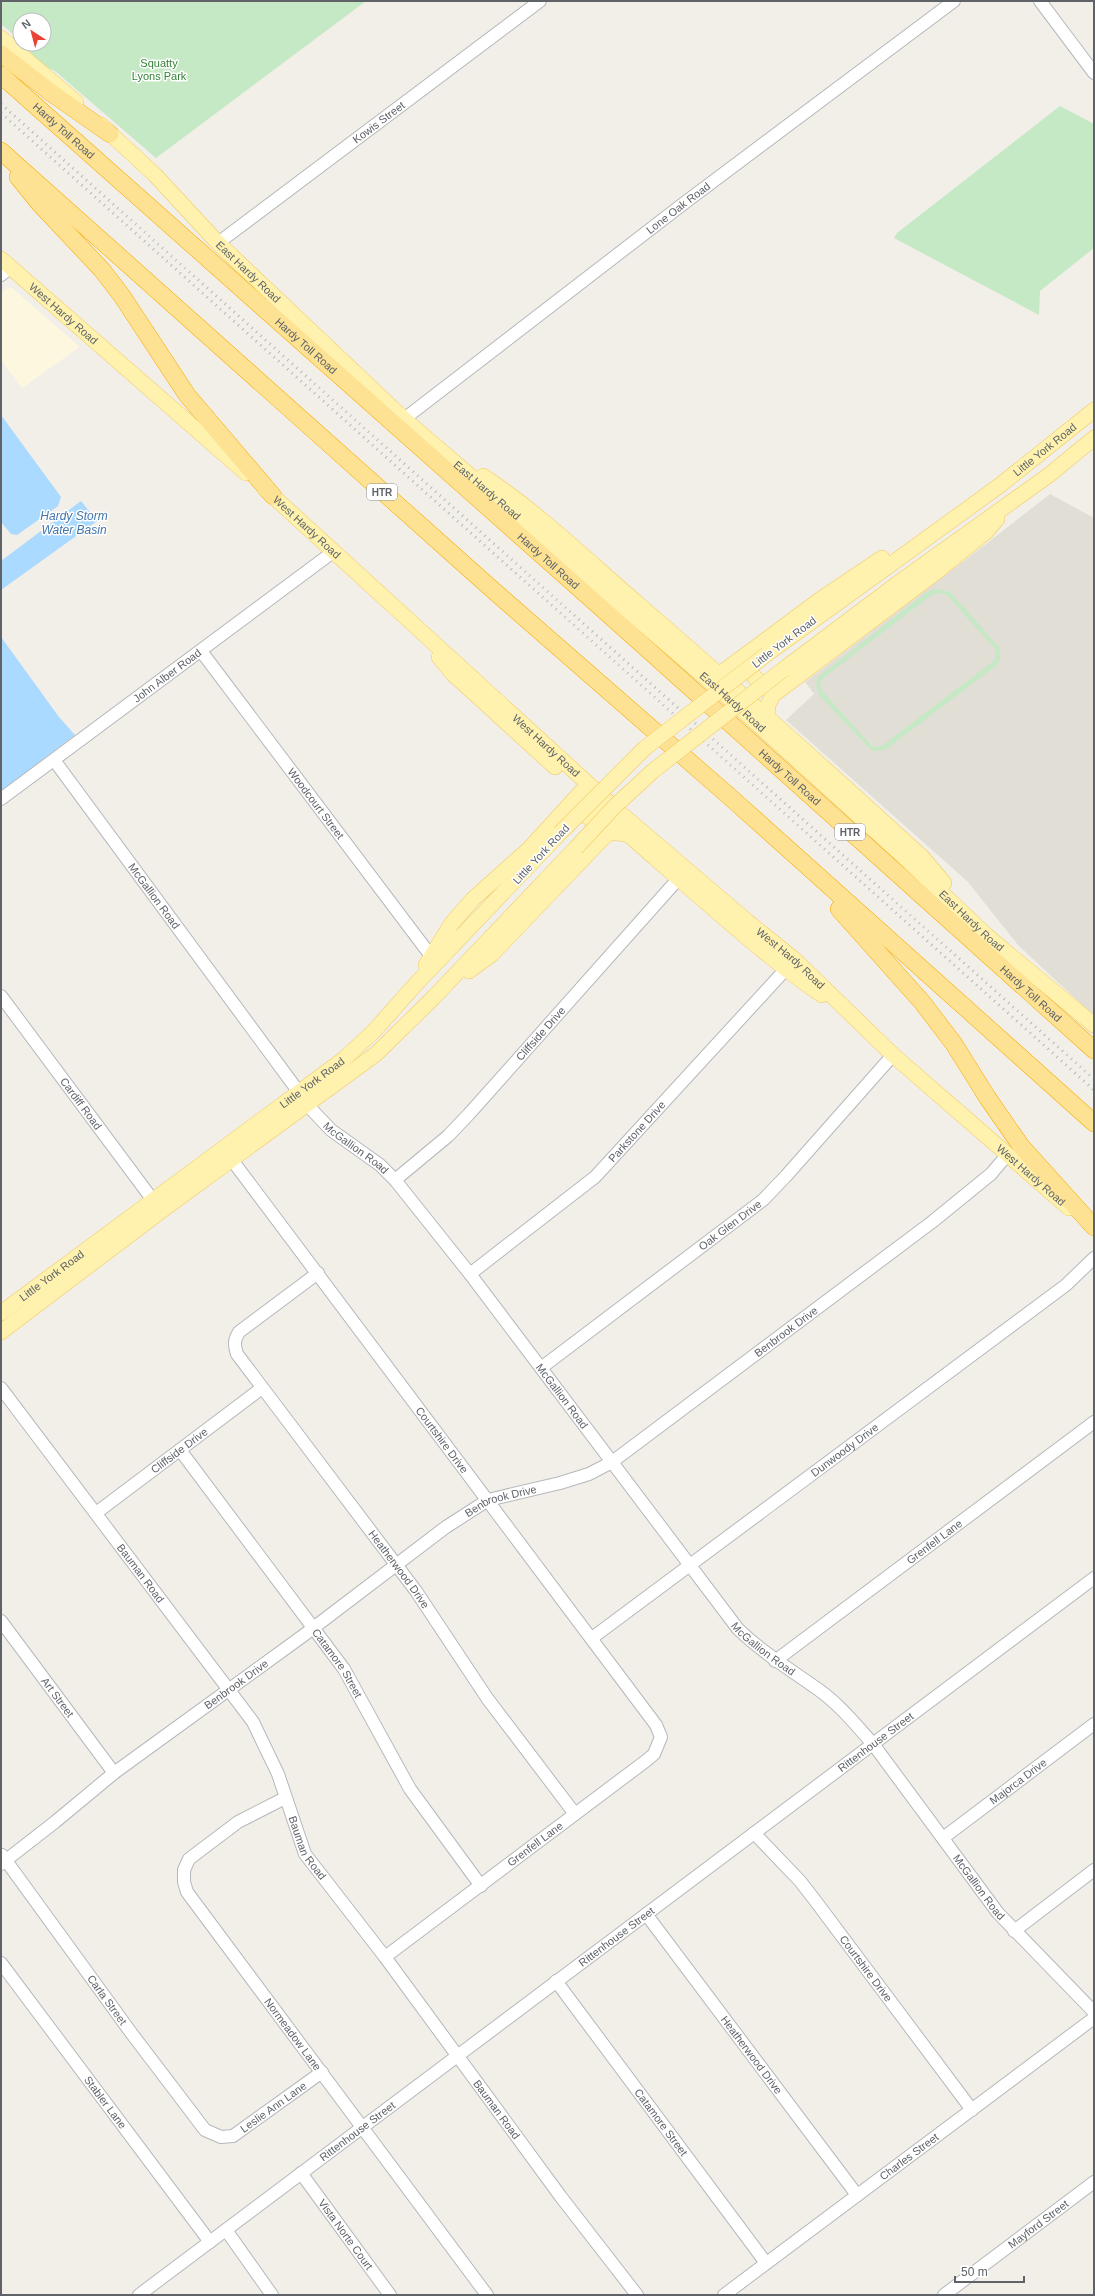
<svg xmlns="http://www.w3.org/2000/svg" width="1095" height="2296" viewBox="0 0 1095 2296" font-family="Helvetica,sans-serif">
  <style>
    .commercial { fill: #fef7e0 }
    .education { fill: #e1ded6 }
    .green { fill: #c5e8c5; fill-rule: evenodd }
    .water { fill: #aadaff }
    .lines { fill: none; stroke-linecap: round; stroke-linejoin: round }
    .minor-casing { stroke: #b5b8bc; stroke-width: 14 }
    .major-casing { stroke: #f2c960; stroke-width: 16 }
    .highway-casing { stroke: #f9ab00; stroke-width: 18 }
    .minor { stroke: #fff; stroke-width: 12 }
    .major { stroke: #fff2af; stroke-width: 15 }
    .highway { stroke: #fde293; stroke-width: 17 }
    .rail { stroke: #b6b7b8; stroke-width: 3; stroke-dasharray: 1 5; stroke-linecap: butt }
    .major-bridge-casing { stroke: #f2c960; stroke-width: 16; stroke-linecap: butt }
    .major-bridge { stroke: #fff2af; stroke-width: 15 }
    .labels { text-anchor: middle; stroke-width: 3; stroke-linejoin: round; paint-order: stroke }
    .shield { fill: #fff; stroke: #8f9295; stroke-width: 1 }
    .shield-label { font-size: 10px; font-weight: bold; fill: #5f6368 }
    .park-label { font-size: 11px; fill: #348238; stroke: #fff }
    .street-label { font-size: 11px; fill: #5f6368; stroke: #fff }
    .water-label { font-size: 12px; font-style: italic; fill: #4174aa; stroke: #fff }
  </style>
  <rect width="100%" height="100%" fill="#f1efe8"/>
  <!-- commercial -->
  <polygon class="commercial" points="11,287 80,347 22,388 1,360 1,292"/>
  <!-- education -->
  <polygon class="education" points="1050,494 1094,518 1093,1015 1018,945 968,882 786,720 814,694 805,682 968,558"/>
  <!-- green -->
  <g class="green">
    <path d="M1 1H366L156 158 55 71C41 65 33 57 24 44H44V20H20V40L1 24Z"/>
    <polygon points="1060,106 1094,124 1094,248 1040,291 1039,315 894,238 897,233"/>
    <path d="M936 589 950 592 1000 648V659L997 665 885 750 872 751 819 695 816 684 818 677 927 592ZM940 593 947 595 996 650 995 660 882 746 873 747 823 692 820 684 822 679 930 596Z"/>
  </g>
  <!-- water -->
  <g class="water">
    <polygon points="1,415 61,497 58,506 17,535 11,534 1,522"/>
    <polygon points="81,501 97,521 1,590 1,561"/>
    <polygon points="1,637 59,717 75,735 1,791"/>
  </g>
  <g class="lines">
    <defs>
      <g id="minor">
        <polyline points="1040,1 1094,73"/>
        <path id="s1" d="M218 243 540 1"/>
        <polyline points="1,275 11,267"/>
        <path id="s2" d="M404 419 683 204 954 1"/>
        <path id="s3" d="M201 651 431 956"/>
        <path id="s4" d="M54 760 312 1110 331 1130 380 1165 395 1180 470 1274 738 1629C763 1653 791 1670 819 1690 840 1705 856 1725 873 1744L998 1913 1094 2012"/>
        <path id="s5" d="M1 799 333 552"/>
        <path id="s6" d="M1 996 158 1207"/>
        <path id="s7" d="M232 1160 656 1725 661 1737 654 1754 647 1760 385 1957"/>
        <path id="s8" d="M395 1180 448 1136 469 1114 679 878"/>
        <path id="s9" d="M318 1273 239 1332C234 1340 234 1345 237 1354L416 1591 487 1698 575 1814"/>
        <path id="s10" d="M470 1274 595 1177 785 970"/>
        <path id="s11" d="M541 1368 763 1200 786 1176 893 1055"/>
        <path id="s12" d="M1 1388 253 1722 278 1774 305 1854 385 1957 561 2197 637 2295"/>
        <path id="s13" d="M180 1450 344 1669 410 1789 481 1886"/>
        <path id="s14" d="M96 1513 262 1388"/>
        <path id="s15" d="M1 1621 114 1773"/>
        <path id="s16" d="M592 1638 1066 1285 1094 1258"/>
        <path id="s17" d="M775 1661 1094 1422"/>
        <path id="s18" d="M285 1798 238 1822 189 1859 184 1870V1882L187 1892 487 2295"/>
        <path id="s19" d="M754 1833 800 1881 814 1899 972 2110"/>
        <path id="s20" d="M943 1838 1094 1724"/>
        <path id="s21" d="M2 1855 132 2034 205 2130 221 2137 233 2136 322 2072"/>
        <path id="s22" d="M1 1864 55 1822 114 1773 304 1635 446 1527 488 1500 560 1483 589 1474 612 1462 932 1222 991 1174 1007 1155"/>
        <path id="s23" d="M646 1914 857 2195"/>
        <polyline points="1014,1931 1094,1870"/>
        <path id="s24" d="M1 1963 210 2242"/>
        <path id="s25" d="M556 1981 766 2263"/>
        <path id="s26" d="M301 2173 390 2295"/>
        <polyline points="226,2230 272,2295"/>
        <path id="s27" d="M139 2295 1094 1578"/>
        <path id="s28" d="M724 2295 1094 2018"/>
        <path id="s29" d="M944 2295 1094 2182"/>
      </g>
      <g id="major">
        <polyline points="1,38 76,102"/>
        <path id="s30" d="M101 125 155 175 218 243 404 419 720 690 903 856 987 936 1094 1025"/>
        <path id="s31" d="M1 259 246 473"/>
        <path d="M483 476C539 513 586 559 637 603 733 686 828 771 922 857L944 883"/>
        <path id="s32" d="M264 488 619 812 748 922 795 960 893 1055 1069 1208"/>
        <path id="s33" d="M767 654 999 486 1094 410"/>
        <polyline points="747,656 745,662 755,678 768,688 774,688"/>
        <polyline points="439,657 453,674 555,767"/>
        <polyline points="784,669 905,578 1049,475 1094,438"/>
        <polyline points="720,674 821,599 882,558"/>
        <polyline points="767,716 768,705 773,695 935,573 986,532 997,519"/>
        <path d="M583 792C614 823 646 850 678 878 726 919 770 960 822 995"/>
        <polyline points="568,815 574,812 589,817 599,832 598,837"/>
        <polyline points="426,965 452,923 473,899 528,850 582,791"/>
        <polyline points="469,971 492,954 605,836 612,832 625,834"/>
        <path id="s34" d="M1 1313 344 1059 374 1031 415 985 560 833"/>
        <polyline points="1,1332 161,1211 376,1054 434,997 576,848"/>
      </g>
      <g id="highway">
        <polyline points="1,54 50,92 110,134"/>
        <path id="s35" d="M1 75 607 613 1094 1050"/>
        <polyline points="1,151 494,591 730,797 1094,1123"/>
        <polyline points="18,177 39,203 102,270 122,296 187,395 273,496"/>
        <polyline points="839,909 922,1002 954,1044 987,1097 1021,1146 1094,1227"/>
      </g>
    </defs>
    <!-- minor casing -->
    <use href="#minor" class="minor-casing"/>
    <!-- major casing -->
    <use href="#major" class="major-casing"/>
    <!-- highway casing -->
    <use href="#highway" class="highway-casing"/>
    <!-- minor -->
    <use href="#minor" class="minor"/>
    <!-- major -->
    <use href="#major" class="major"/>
    <!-- highway -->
    <use href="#highway" class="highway"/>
    <!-- rail -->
    <g class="rail">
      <polyline points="1,104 1094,1079"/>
      <polyline points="1,113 1094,1090"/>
    </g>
    <defs>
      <g id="major-bridge">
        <polyline points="560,833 645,748 767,654"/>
        <polyline points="576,848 614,807 653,771 784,669"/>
      </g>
    </defs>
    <!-- major-bridge casing -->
    <use href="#major-bridge" class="major-bridge-casing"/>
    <!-- major-bridge -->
    <use href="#major-bridge" class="major-bridge"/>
  </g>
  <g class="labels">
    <!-- shield labels -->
    <g class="shield">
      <rect x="367" y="484" width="30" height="16" rx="3"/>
      <rect x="835" y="824" width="30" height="16" rx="3"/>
    </g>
    <g class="shield-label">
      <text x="382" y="496">HTR</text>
      <text x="850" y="836">HTR</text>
    </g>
    <!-- park labels -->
    <g class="park-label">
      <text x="159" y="67">Squatty<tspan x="159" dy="13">Lyons Park</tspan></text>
    </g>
    <!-- street labels -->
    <g class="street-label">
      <text dy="4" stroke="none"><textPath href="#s1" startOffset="201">Kowis Street</textPath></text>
      <text dy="4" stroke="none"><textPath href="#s35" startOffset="84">Hardy Toll Road</textPath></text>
      <text dy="4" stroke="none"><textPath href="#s2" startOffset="346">Lone Oak Road</textPath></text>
      <text dy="4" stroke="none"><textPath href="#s30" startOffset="208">East Hardy Road</textPath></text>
      <text dy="4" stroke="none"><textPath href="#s31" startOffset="83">West Hardy Road</textPath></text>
      <text dy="4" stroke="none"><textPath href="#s35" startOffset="408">Hardy Toll Road</textPath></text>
      <text dy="4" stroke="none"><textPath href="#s33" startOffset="345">Little York Road</textPath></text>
      <text dy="4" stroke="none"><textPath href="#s30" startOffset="532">East Hardy Road</textPath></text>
      <text dy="4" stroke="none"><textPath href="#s32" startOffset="58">West Hardy Road</textPath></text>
      <text dy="4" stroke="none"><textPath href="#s35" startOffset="732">Hardy Toll Road</textPath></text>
      <text transform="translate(784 642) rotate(-37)" y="4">Little York Road</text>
      <text dy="4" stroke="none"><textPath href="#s5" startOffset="207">John Alber Road</textPath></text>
      <text dy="4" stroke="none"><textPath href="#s30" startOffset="856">East Hardy Road</textPath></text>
      <text dy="4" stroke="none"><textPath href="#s32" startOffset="382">West Hardy Road</textPath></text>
      <text dy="4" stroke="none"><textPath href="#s35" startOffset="1056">Hardy Toll Road</textPath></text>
      <text dy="4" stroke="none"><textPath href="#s3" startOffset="191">Woodcourt Street</textPath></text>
      <text transform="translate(541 854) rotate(-47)" y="4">Little York Road</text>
      <text dy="4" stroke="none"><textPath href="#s4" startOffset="169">McGallion Road</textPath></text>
      <text dy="4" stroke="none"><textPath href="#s30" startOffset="1180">East Hardy Road</textPath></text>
      <text dy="4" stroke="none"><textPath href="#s32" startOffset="706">West Hardy Road</textPath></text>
      <text dy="4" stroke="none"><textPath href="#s35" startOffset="1380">Hardy Toll Road</textPath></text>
      <text dy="4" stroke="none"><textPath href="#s8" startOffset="207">Cliffside Drive</textPath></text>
      <text dy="4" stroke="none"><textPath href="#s34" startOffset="387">Little York Road</textPath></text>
      <text dy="4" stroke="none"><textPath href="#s6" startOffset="134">Cardiff Road</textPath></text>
      <text dy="4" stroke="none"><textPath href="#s10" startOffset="220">Parkstone Drive</textPath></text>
      <text dy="4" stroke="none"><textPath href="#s4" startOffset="493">McGallion Road</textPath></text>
      <text dy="4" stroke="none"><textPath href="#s32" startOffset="1030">West Hardy Road</textPath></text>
      <text dy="4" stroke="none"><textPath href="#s11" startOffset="237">Oak Glen Drive</textPath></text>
      <text dy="4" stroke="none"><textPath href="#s34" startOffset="63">Little York Road</textPath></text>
      <text dy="4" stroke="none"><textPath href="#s22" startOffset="956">Benbrook Drive</textPath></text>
      <text dy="4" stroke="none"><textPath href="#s4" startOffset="817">McGallion Road</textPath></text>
      <text dy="4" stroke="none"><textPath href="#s7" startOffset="350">Courtshire Drive</textPath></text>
      <text dy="4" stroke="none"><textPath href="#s14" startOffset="104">Cliffside Drive</textPath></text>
      <text dy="4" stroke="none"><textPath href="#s16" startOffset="315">Dunwoody Drive</textPath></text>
      <text dy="4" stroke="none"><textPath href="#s22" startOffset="620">Benbrook Drive</textPath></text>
      <text dy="4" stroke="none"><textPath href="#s17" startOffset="199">Grenfell Lane</textPath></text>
      <text dy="4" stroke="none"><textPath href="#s9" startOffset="391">Heatherwood Drive</textPath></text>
      <text dy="4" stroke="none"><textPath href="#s12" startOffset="232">Bauman Road</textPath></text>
      <text dy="4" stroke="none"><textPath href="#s4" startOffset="1141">McGallion Road</textPath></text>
      <text dy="4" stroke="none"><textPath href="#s13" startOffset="265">Catamore Street</textPath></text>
      <text dy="4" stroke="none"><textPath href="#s22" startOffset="296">Benbrook Drive</textPath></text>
      <text dy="4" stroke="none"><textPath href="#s15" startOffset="95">Art Street</textPath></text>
      <text dy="4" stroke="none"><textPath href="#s27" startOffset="921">Rittenhouse Street</textPath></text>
      <text dy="4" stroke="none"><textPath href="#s20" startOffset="94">Majorca Drive</textPath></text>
      <text transform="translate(535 1844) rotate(-37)" y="4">Grenfell Lane</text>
      <text dy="4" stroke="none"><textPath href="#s12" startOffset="556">Bauman Road</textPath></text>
      <text dy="4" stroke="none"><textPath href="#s4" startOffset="1465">McGallion Road</textPath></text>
      <text dy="4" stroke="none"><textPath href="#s27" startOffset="597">Rittenhouse Street</textPath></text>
      <text dy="4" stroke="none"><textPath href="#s19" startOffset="176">Courtshire Drive</textPath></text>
      <text dy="4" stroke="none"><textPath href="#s21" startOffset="179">Carla Street</textPath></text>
      <text dy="4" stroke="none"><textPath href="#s18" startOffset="326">Normeadow Lane</textPath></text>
      <text dy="4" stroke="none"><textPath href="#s23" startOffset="176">Heatherwood Drive</textPath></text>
      <text dy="4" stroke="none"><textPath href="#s24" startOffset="174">Stabler Lane</textPath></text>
      <text dy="4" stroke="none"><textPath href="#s21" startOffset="421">Leslie Ann Lane</textPath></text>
      <text dy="4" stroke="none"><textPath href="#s12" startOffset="880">Bauman Road</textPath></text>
      <text dy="4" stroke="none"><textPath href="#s25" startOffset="176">Catamore Street</textPath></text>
      <text dy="4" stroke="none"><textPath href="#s27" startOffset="273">Rittenhouse Street</textPath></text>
      <text dy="4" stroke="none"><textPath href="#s28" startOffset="231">Charles Street</textPath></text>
      <text dy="4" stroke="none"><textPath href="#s29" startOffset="118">Mayford Street</textPath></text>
      <text dy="4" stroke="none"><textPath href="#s26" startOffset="76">Vista Norte Court</textPath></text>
    </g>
    <!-- water labels -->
    <g class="water-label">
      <text x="74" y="520">Hardy Storm<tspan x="74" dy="14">Water Basin</tspan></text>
    </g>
  </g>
  <!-- border -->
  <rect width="1095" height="2296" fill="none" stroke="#5f6368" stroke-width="4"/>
  <!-- north arrow -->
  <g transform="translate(32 32) rotate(324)"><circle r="19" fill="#ffffff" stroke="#bfc1c3"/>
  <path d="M0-3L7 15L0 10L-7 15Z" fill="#ea4335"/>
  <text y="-6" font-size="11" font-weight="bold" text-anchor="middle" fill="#5f6368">N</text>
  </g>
  <!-- scale -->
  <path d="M955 2276v6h69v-6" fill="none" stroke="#5f6368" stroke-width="2"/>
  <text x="961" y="2276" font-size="12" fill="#5f6368" stroke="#ffffff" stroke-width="3" paint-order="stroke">50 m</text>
</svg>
